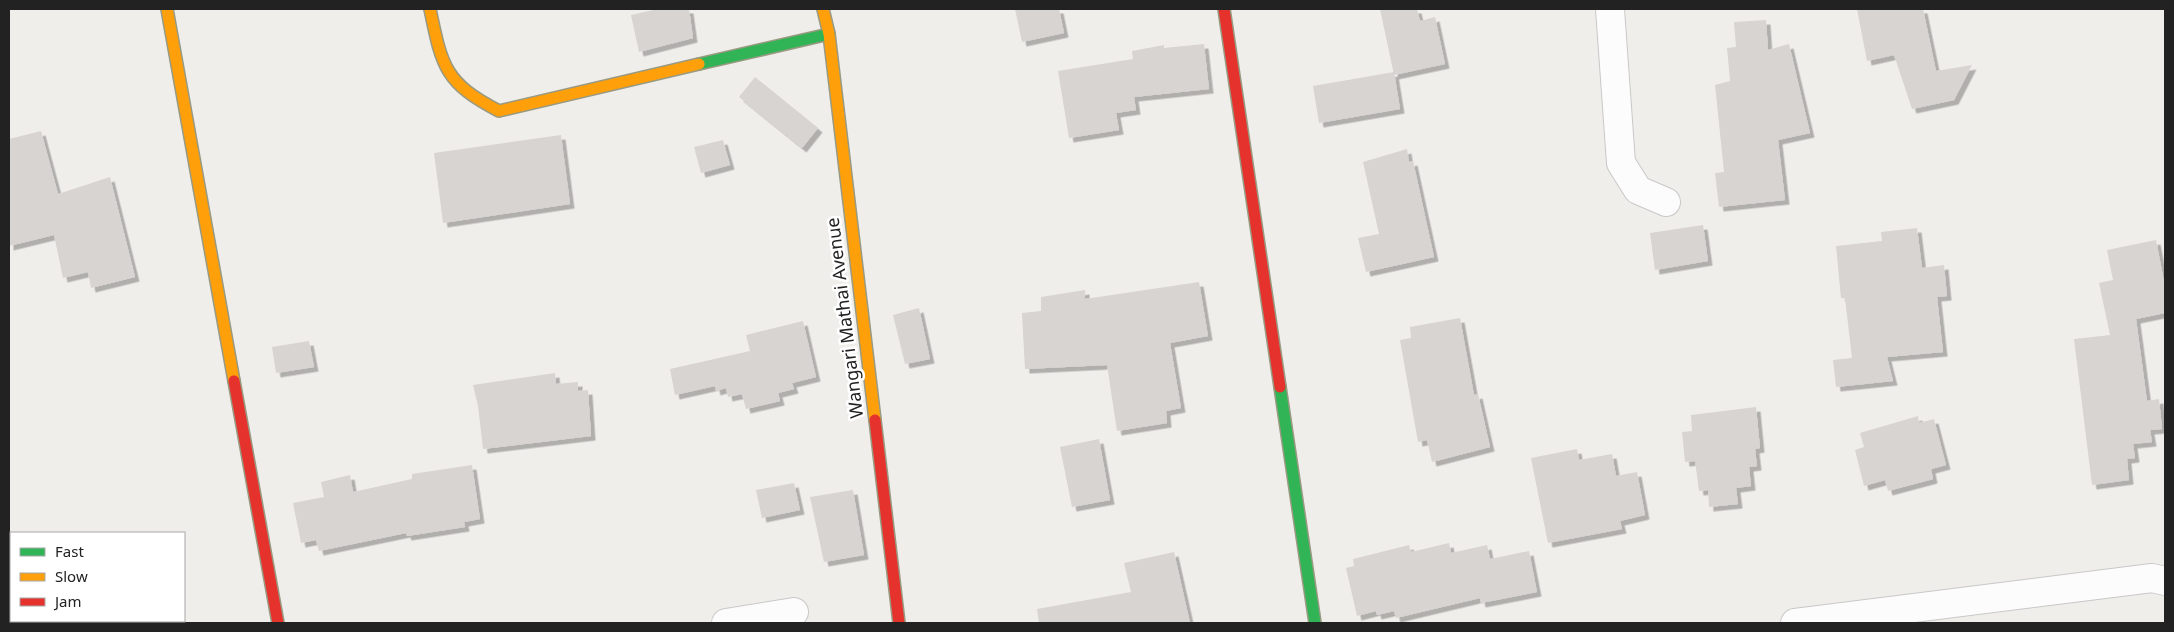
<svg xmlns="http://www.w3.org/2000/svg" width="2174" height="632" viewBox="0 0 2174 632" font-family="'Noto Sans',sans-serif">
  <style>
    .building { fill: #d7d4d2; filter: url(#shadow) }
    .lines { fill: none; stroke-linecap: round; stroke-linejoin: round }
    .street-casing { stroke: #c9c8c7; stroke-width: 30 }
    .fast-casing { stroke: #999a82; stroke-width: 14 }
    .slow-casing { stroke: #999a82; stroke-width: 14 }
    .jam-casing { stroke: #999a82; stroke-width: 14 }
    .street { stroke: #fdfcfc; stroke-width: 28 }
    .fast { stroke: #30b455; stroke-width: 11 }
    .slow { stroke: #ff9f0a; stroke-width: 11 }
    .jam { stroke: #e5322d; stroke-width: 11 }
    .labels { text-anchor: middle; stroke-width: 5; stroke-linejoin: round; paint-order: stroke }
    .street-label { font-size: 18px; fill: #222; stroke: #fff }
  </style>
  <defs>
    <filter id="shadow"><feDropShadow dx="4.5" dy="4.5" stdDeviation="0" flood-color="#0004"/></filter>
  </defs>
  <rect width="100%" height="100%" fill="#f0eeeb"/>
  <!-- building -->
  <g class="building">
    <polygon points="658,9 689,9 693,38 639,52 631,15"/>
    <polygon points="1015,9 1059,9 1064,33 1022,42"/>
    <polygon points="1380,9 1417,9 1420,21 1435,17 1445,64 1394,75"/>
    <polygon points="1857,9 1923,9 1936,71 1972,65 1954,100 1912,109 1894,55 1867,61"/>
    <polygon points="1766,20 1768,50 1789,44 1810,133 1778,140 1785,200 1719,207 1715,173 1724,172 1715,85 1730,81 1727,48 1736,47 1734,22"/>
    <polygon points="1204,44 1209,89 1134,97 1136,110 1116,113 1119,130 1069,138 1058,71 1133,59 1132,51 1164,45 1164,48"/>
    <polygon points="1394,72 1400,109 1319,123 1313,86"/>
    <polygon points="755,77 818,128 802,148 739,97"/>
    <polygon points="41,131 58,194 110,177 135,277 91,288 88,272 63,278 54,235 9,246 9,139"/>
    <polygon points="561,135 570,204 443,223 434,153"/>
    <polygon points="723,140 730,165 701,173 694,147"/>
    <polygon points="1407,149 1409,162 1413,161 1434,257 1366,272 1358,238 1379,234 1363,162"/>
    <polygon points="1703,225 1708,261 1655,270 1650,233"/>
    <polygon points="1917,228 1922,268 1944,265 1947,296 1937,297 1943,352 1887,357 1893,381 1836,387 1833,360 1852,358 1845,298 1841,298 1836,246 1882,241 1881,232"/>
    <polygon points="2156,240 2165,287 2165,313 2136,319 2147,401 2159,399 2162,429 2150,430 2152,442 2133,444 2135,458 2127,459 2129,480 2092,485 2074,339 2110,335 2099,283 2113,280 2107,250"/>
    <polygon points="1199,282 1208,336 1170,343 1181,408 1166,411 1167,423 1117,431 1107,365 1025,369 1022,313 1041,311 1041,297 1085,290 1085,299"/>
    <polygon points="919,308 930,359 905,364 893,315"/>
    <polygon points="1460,318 1474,395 1478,394 1490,447 1432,462 1427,440 1418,442 1400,340 1411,338 1410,327"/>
    <polygon points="803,321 816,377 792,383 794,389 778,393 780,401 746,409 742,394 728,397 726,388 716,391 715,386 675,395 670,369 750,351 746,335"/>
    <polygon points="309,341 314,367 276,373 272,347"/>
    <polygon points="555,373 556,384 578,382 578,391 588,390 591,436 483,449 478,406 473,385"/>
    <polygon points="1756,407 1760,448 1755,449 1757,466 1749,467 1751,486 1736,488 1738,504 1709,507 1708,490 1699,491 1695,461 1685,462 1682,432 1692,431 1691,415"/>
    <polygon points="1918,416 1919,423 1934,419 1946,465 1931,469 1933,479 1888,491 1885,480 1864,486 1855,450 1864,447 1860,433"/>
    <polygon points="1099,439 1110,500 1072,507 1060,447"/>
    <polygon points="1577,449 1579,460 1612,454 1616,476 1637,472 1645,515 1620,521 1622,529 1548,543 1531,458"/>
    <polygon points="472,465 480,519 464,522 465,527 407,536 406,533 319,551 316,540 301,543 293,503 324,497 321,482 350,475 353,492 412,479 412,474"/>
    <polygon points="794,483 800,510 762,518 756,490"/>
    <polygon points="853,490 864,555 824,562 810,497"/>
    <polygon points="1449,543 1451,553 1487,545 1490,559 1529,551 1537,592 1481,603 1480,598 1396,618 1394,611 1377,615 1376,611 1357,616 1346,568 1354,566 1353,559 1409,545 1411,552"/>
    <polygon points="1174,552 1190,623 1039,623 1037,609 1131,592 1124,563"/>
  </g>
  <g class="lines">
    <defs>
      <g id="street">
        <polyline points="1610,9 1621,163 1638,190 1666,202"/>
        <polyline points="726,623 794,612"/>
        <polyline points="1795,623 2152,578 2165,581"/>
      </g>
      <g id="fast">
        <polyline points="699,64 829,34"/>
        <polyline points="1280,387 1315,623"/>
      </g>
      <g id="slow">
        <polyline points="167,9 234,381"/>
        <path d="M430 9C442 67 445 83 499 111L699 64"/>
        <polyline points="823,9 829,34 875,420"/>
      </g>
      <g id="jam">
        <polyline points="1224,9 1280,387"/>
        <polyline points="234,381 278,623"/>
        <polyline points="875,420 899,623"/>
      </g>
    </defs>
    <!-- street casing -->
    <use href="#street" class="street-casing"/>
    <!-- fast casing -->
    <use href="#fast" class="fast-casing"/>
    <!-- slow casing -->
    <use href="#slow" class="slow-casing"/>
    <!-- jam casing -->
    <use href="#jam" class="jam-casing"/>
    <!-- street -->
    <use href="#street" class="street"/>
    <!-- fast -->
    <use href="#fast" class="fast"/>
    <!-- slow -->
    <use href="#slow" class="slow"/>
    <!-- jam -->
    <use href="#jam" class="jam"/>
  </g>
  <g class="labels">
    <!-- street labels -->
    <g class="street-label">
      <text transform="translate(845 318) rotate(-97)" y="6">Wangari Mathai Avenue</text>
    </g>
  </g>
  <!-- border -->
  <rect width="2174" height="632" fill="none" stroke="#222222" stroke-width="20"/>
  <!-- legend -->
  <rect x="10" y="532" width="175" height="90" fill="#ffffff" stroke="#a7a7a7"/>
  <rect x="20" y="548" width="25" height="8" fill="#30b455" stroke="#a7a7a7"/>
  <text x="55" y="557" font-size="15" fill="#222222">Fast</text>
  <rect x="20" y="573" width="25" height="8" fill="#ff9f0a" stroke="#a7a7a7"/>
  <text x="55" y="582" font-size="15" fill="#222222">Slow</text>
  <rect x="20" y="598" width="25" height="8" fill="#e5322d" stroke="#a7a7a7"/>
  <text x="55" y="607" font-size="15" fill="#222222">Jam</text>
</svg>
